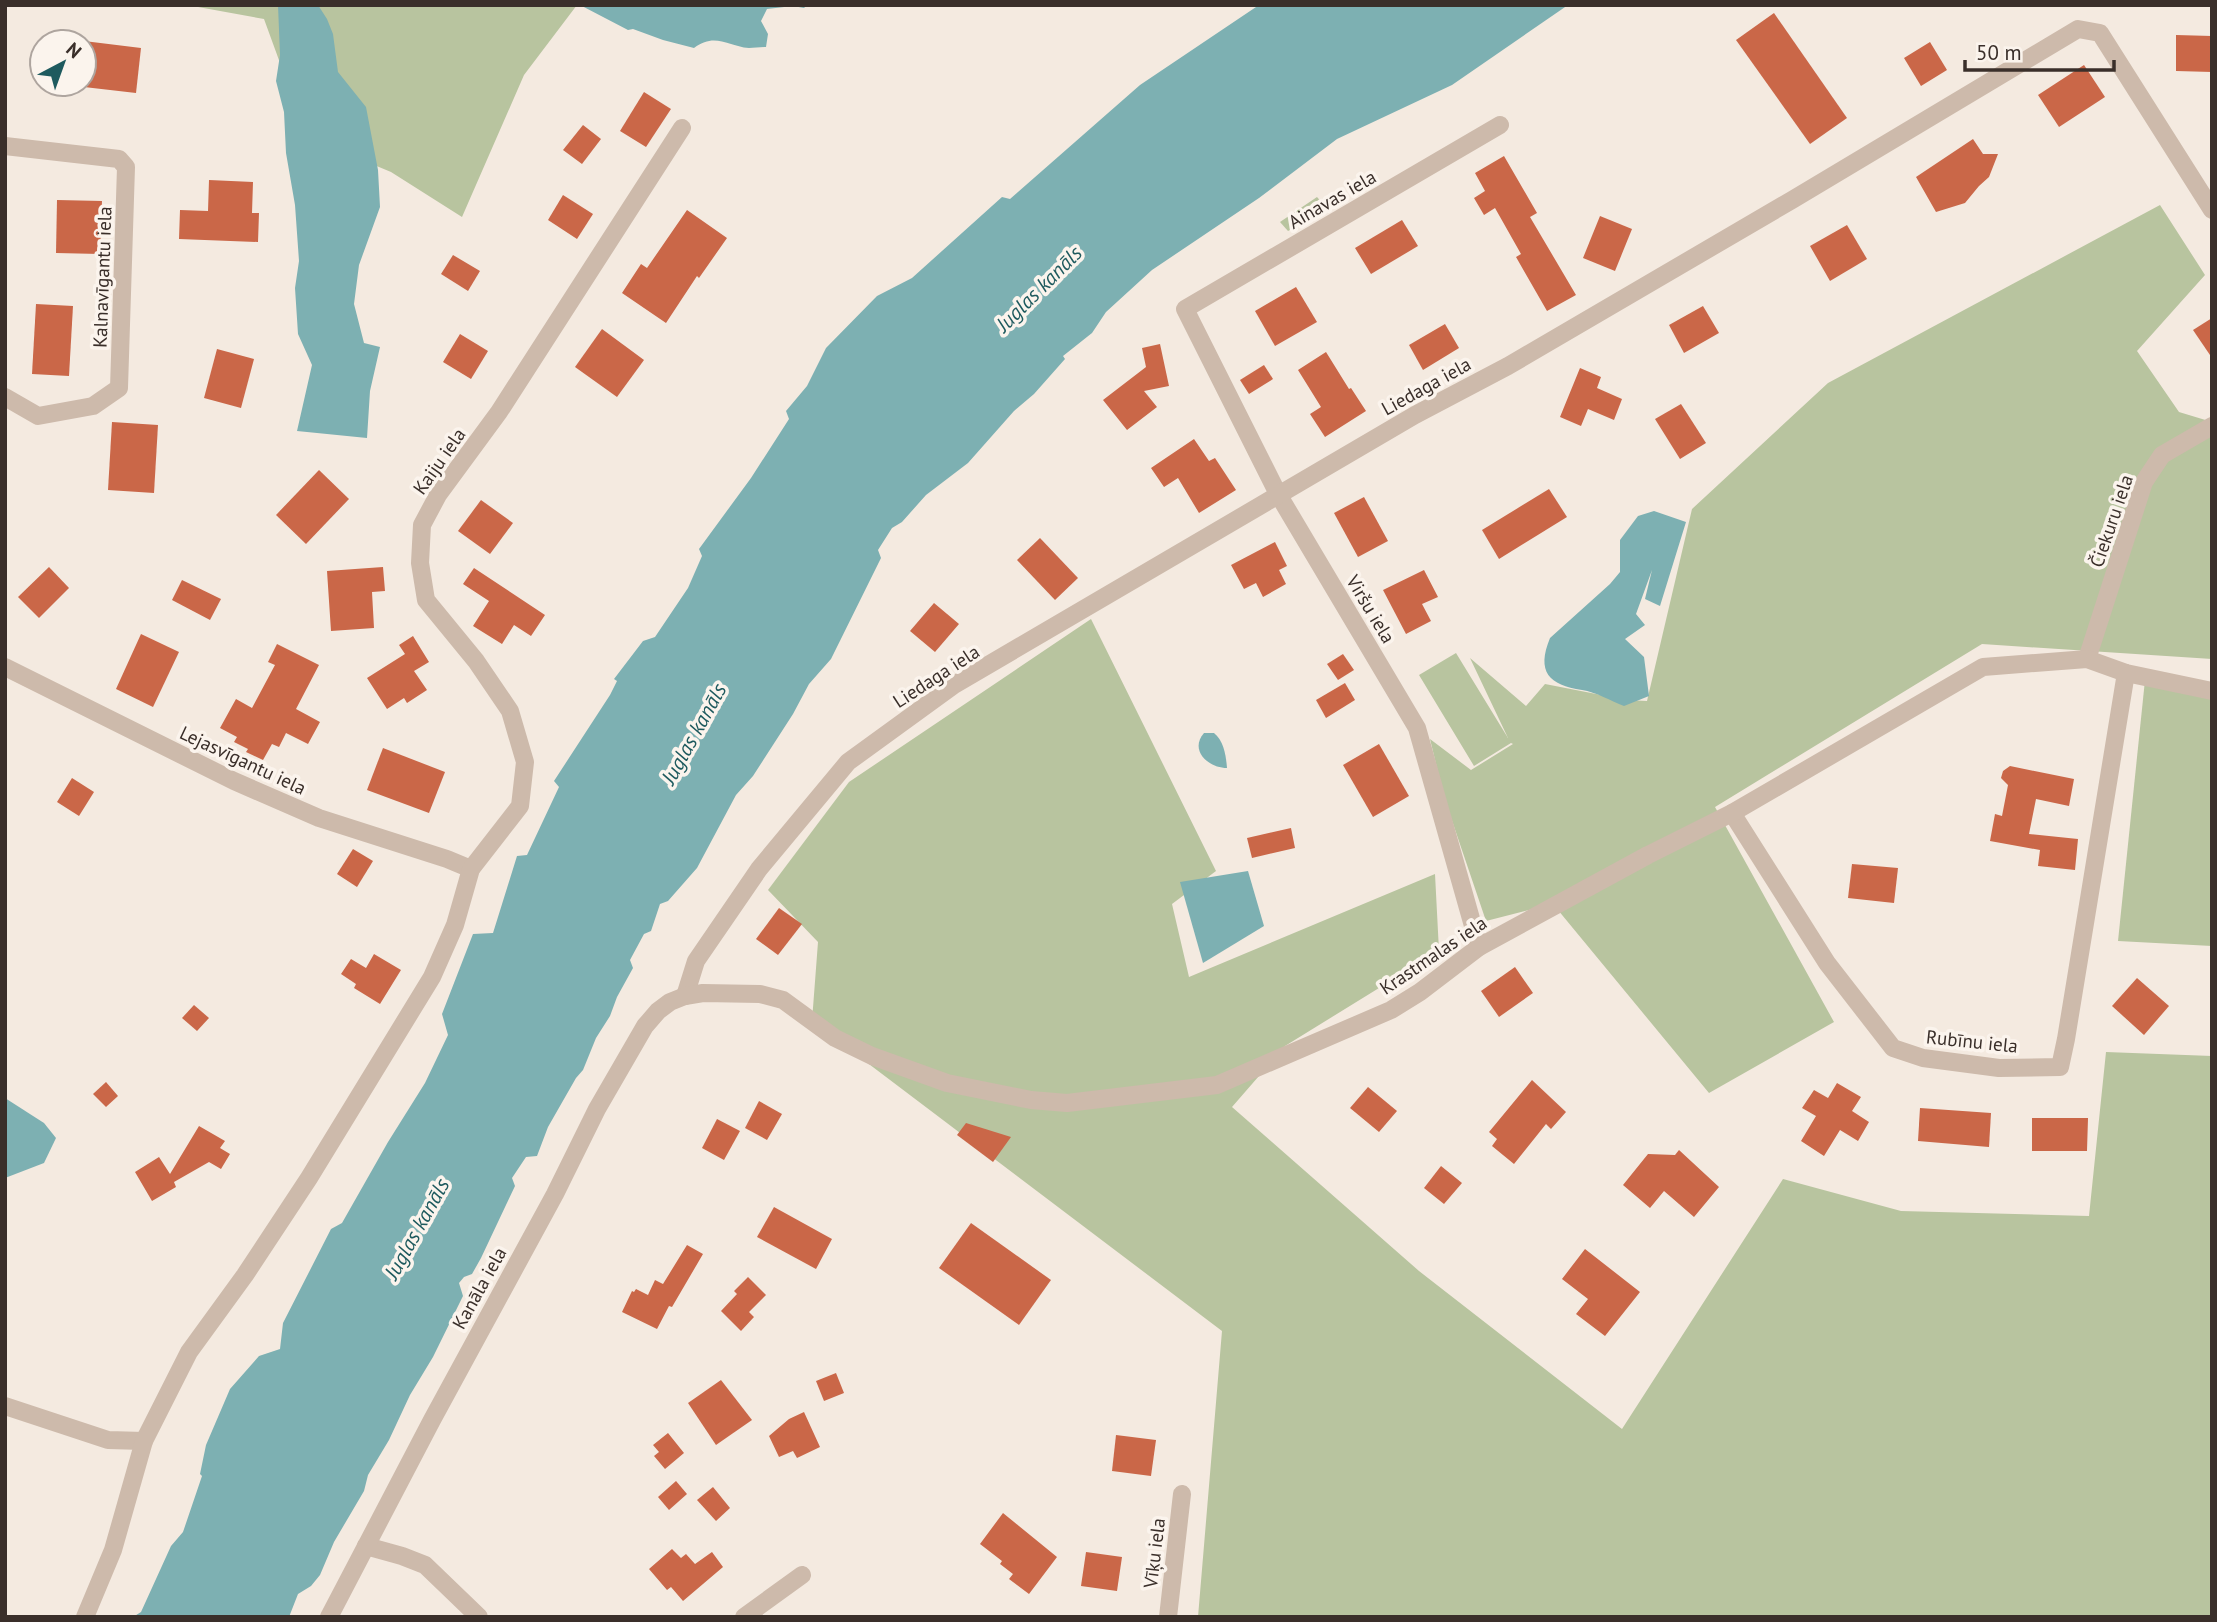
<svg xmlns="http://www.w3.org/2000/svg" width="2217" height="1622" viewBox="0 0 2217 1622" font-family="'PT Sans',sans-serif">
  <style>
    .green { fill: #b8c49f }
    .water { fill: #7db0b2 }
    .building { fill: #ca6748 }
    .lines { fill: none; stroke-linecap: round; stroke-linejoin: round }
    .minor { stroke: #cdbaab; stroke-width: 18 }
    .labels { text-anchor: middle; stroke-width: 7; stroke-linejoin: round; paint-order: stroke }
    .street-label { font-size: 19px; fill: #3a2f2a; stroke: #fbf4ed }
    .water-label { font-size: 21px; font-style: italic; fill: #1e5a5e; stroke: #fbf4ed }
  </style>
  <rect width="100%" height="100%" fill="#f4eae0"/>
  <!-- green -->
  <g class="green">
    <polygon points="187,5 577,5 524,75 462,217 391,172 307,137 264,19"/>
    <polygon points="1317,197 1325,206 1314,217 1288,231 1280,222"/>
    <polygon points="2160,205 2205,275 2137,351 2179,412 2212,422 2212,659 1982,644 1715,807 1834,1022 1709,1093 1553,904 1486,921 1444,797 1430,739 1471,770 1513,744 1511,743 1474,766 1419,675 1456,653 1508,738 1470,658 1526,706 1545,684 1627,700 1647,701 1692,509 1828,383"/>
    <polygon points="1091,619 1216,871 1172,904 1189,977 1435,874 1439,951 1285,1046 1232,1107 1419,1271 1622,1429 1783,1179 1901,1211 2089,1216 2106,1052 2212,1056 2212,1617 1198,1617 1222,1331 812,1021 818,942 768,890 849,782"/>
    <polygon points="2145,680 2212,694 2212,946 2118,941"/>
  </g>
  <!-- water -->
  <g class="water">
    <polygon points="278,5 318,5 327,19 333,34 338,72 366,107 378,170 380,207 359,265 354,304 364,343 380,347 370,391 367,438 297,431 312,365 298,334 295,288 299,261 295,205 286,153 284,112 276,81 280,55"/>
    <path d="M580 5H807L804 8 793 6 767 9 761 21 768 34 766 47C761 47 754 48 749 48 727 46 715 32 694 48L663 40 633 29 628 30Z"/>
    <polygon points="1259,5 1568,5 1452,85 1337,139 1259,198 1152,270 1106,312 1092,333 1063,356 1065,359 1034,394 1014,411 968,463 926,495 902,522 892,528 878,550 881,558 831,659 809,684 793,714 753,776 736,795 697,868 668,901 660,904 651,931 644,934 630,960 633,968 617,997 610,1016 596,1038 583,1070 576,1078 548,1127 537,1156 526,1157 512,1178 515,1186 481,1258 472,1274 464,1277 459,1283 463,1296 433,1357 410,1395 389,1440 368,1475 364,1491 334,1542 320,1575 311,1586 298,1594 289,1617 133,1617 141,1612 171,1546 183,1532 202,1476 200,1474 206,1445 230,1389 259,1356 280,1349 283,1323 331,1229 342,1223 388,1142 425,1083 448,1035 442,1014 473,934 493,933 517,856 527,855 559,787 554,781 610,695 617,681 614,679 643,641 655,637 688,588 702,556 699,549 751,478 789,419 786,411 807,386 826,348 877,296 912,278 1002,197 1010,199 1140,85"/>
    <path d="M1654 511 1686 522 1660 606 1645 599 1652 570 1636 614 1645 625 1625 639 1644 657 1649 696 1624 706C1611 701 1596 692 1582 690 1549 685 1536 672 1550 638L1610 584 1620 572V540L1638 516Z"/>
    <path d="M1204 733H1214C1224 741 1226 756 1227 768 1208 768 1189 750 1204 733Z"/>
    <polygon points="1248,871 1264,926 1203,963 1180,882"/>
    <polygon points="5,1098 44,1123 56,1138 44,1163 5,1178"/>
  </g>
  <!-- building -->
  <g class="building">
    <polygon points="1774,13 1847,118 1810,144 1736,40"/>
    <polygon points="2176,35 2212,36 2212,72 2176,71"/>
    <polygon points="84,41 141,48 136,93 84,87"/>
    <polygon points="1930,42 1947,70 1921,86 1904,58"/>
    <polygon points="2084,65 2105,97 2059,127 2038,95"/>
    <polygon points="644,92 671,109 646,147 620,131"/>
    <polygon points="583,125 601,139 582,164 563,150"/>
    <polygon points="1973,139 1983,154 1998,154 1989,177 1979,186 1965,203 1936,212 1916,177"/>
    <polygon points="1504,156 1537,213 1530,217 1576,295 1547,311 1516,257 1521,254 1495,208 1484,215 1474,198 1485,191 1475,173"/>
    <polygon points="209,180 253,182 252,213 259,213 258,242 179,239 180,210 208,211"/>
    <polygon points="563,195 593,214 577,239 548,220"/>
    <polygon points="57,200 102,201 100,254 56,253"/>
    <polygon points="687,210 727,238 699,278 697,276 666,323 622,293 641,264 647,268"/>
    <polygon points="1600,216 1632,229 1615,271 1583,258"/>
    <polygon points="1402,220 1418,246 1371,274 1355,248"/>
    <polygon points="1847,225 1867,259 1830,281 1810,246"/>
    <polygon points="453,255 480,271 468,291 441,274"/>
    <polygon points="1296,287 1317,322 1275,346 1255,311"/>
    <polygon points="36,304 73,306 69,376 32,374"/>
    <polygon points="1703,306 1719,333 1684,353 1669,325"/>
    <polygon points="2212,318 2212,358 2193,330"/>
    <polygon points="1445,324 1459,348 1423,370 1409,345"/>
    <polygon points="602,329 644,360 617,397 575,367"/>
    <polygon points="460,334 488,351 471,379 443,362"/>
    <polygon points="1160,344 1169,386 1144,391 1157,407 1127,430 1103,400 1146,367 1142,348"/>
    <polygon points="217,349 254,359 241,408 204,398"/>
    <polygon points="1326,352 1349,389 1351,388 1366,411 1325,437 1310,414 1321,407 1298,370"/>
    <polygon points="1264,365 1273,379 1249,394 1240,380"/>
    <polygon points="1580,368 1601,377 1597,388 1622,399 1614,420 1588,409 1581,426 1560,417"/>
    <polygon points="1681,404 1706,443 1680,459 1655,419"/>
    <polygon points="112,422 158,425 154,493 108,490"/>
    <polygon points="1194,439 1209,461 1215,458 1236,490 1199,513 1178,478 1164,487 1151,468"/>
    <polygon points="319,470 349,499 306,544 276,515"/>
    <polygon points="1549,489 1567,517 1499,559 1482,530"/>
    <polygon points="1364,497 1388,541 1358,557 1334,513"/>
    <polygon points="481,500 513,523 490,554 458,531"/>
    <polygon points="1040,538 1078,578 1055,600 1017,560"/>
    <polygon points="1275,542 1287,566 1279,570 1286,584 1263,597 1256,583 1244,589 1231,565"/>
    <polygon points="49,567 69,588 39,618 18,597"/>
    <polygon points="383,567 385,591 372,592 374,628 331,631 327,571"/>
    <polygon points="474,568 545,615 531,636 514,625 502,644 473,626 489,601 463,584"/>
    <polygon points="1424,570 1438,597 1422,604 1431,621 1406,634 1383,590"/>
    <polygon points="182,580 221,599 210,620 172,600"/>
    <polygon points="934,603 959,624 935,652 910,631"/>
    <polygon points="141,634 179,652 153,707 116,689"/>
    <polygon points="413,636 429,662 414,671 427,690 407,703 404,698 387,709 367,678 405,654 399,645"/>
    <polygon points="277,644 319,665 296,709 320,722 308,744 286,733 279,747 272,744 263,760 246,752 248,749 234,742 237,737 220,728 236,699 252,708 275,665 268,662"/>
    <polygon points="1343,654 1354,670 1338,680 1327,664"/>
    <polygon points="1345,683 1355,700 1326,718 1316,700"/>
    <polygon points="1379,744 1409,796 1373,817 1343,765"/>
    <polygon points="383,748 445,772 429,813 367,790"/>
    <polygon points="2010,766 2074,779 2069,806 2036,799 2029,834 2078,839 2075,870 2038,866 2040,850 1990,841 1995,814 2002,816 2008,785 2001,778 2003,771"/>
    <polygon points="72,778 94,792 79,816 57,802"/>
    <polygon points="1291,828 1295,848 1252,858 1247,838"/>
    <polygon points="353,849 373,861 357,887 337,874"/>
    <polygon points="1852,864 1898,868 1894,903 1848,898"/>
    <polygon points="779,908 802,924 778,955 756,939"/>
    <polygon points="374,954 401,970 380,1004 354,988 356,984 341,974 351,959 366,968"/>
    <polygon points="1515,967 1533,993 1499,1017 1481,991"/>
    <polygon points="2137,978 2169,1006 2144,1035 2112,1006"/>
    <polygon points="194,1005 209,1018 197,1031 182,1018"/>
    <polygon points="1532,1080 1566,1112 1551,1129 1546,1124 1514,1164 1492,1146 1497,1139 1489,1132"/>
    <polygon points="106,1082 118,1096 106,1107 93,1094"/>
    <polygon points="1837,1083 1861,1097 1852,1111 1869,1122 1858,1141 1840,1130 1824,1156 1801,1141 1816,1116 1802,1108 1814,1090 1828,1098"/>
    <polygon points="1368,1087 1397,1111 1379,1132 1350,1108"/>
    <polygon points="759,1101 782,1114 767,1140 745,1128"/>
    <polygon points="1920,1108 1991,1113 1989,1147 1918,1141"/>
    <polygon points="2032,1118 2088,1118 2087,1151 2032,1151"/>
    <polygon points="717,1119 740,1131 724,1160 702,1148"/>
    <polygon points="966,1123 1011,1137 993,1162 957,1135"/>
    <polygon points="199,1126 225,1141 220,1148 230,1154 221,1169 209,1162 174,1182 176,1187 152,1201 135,1172 159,1157 170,1174"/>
    <polygon points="1679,1150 1719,1187 1694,1217 1664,1191 1650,1208 1623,1185 1648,1154 1675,1155"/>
    <polygon points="1441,1166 1462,1183 1444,1204 1424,1188"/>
    <polygon points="774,1207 832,1239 816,1269 757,1237"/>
    <polygon points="971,1223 1051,1280 1019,1325 939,1268"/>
    <polygon points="687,1245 703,1254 672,1307 669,1306 657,1329 622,1312 632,1291 634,1292 636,1289 648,1295 655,1280 663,1284"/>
    <polygon points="1585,1249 1640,1292 1605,1336 1576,1314 1588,1299 1562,1279"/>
    <polygon points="748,1277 766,1295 749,1312 754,1317 741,1331 721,1311 737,1294 734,1291"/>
    <polygon points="836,1373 844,1393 824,1401 816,1381"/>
    <polygon points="721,1380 752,1420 716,1445 688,1403"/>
    <polygon points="804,1412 820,1447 797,1458 793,1451 779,1457 769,1436 789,1419"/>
    <polygon points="668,1433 684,1453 665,1469 654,1456 659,1452 653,1445"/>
    <polygon points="1116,1435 1156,1440 1151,1476 1112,1471"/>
    <polygon points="676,1481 687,1494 669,1510 658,1497"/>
    <polygon points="713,1487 730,1508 716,1521 697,1500"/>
    <polygon points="1003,1513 1057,1557 1029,1594 1009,1579 1013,1574 1000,1564 1002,1561 980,1544"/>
    <polygon points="672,1549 681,1558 686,1554 695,1564 712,1552 723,1567 683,1601 671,1587 667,1590 649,1569"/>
    <polygon points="1086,1552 1122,1557 1117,1591 1081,1586"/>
  </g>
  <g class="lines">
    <!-- minor -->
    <g class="minor">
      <polyline points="5,146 119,159 126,167 119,388 93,406 38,416 5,397"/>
      <polyline points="2087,659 2144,482 2162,455 2212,426"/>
      <polyline points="5,667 234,781 319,818 447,859 471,869"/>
      <polyline points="1732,813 1827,963 1893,1048 1923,1058 1999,1068 2060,1067 2066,1039 2126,673"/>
      <polyline points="1479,947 1417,728 1278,494 1185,309 1500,125"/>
      <polyline points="685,996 696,961 759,869 848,762 954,685 1415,415 1508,366 1792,200 2078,29 2100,33 2212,210"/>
      <polyline points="5,1406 108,1440 144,1441"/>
      <polyline points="366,1546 402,1556 425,1565 479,1617"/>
      <polyline points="85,1617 113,1550 144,1441 189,1352 245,1275 309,1178 432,977 455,925 471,869 520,806 525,762 510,711 476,661 426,600 420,563 422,525 438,495 499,412 682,128"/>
      <polyline points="329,1617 432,1420 555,1194 597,1109 645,1026 658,1011 670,1002 685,996 703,993 760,994 783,1000 835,1038 872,1056 947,1083 1031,1100 1067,1103 1217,1085 1391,1010 1420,992 1479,947 1648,855 1732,813 1983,667 2087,659 2126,673 2212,691"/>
      <polyline points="744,1617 802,1575"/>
      <polyline points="1168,1617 1182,1494"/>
    </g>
  </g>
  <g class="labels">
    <!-- street labels -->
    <g class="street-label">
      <text transform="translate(1332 199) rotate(-30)" y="7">Ainavas iela</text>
      <text transform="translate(102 277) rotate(-88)" y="7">Kalnavīgantu iela</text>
      <text transform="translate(1426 386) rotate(-29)" y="7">Liedaga iela</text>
      <text transform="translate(439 461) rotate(-55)" y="7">Kaiju iela</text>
      <text transform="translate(2111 521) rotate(-71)" y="7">Čiekuru iela</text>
      <text transform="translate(1371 609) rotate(59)" y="7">Viršu iela</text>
      <text transform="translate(936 676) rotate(-33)" y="7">Liedaga iela</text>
      <text transform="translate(243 760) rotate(25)" y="7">Lejasvīgantu iela</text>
      <text transform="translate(1433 955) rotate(-34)" y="7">Krastmalas iela</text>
      <text transform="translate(1972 1041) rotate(6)" y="7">Rubīnu iela</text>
      <text transform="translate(479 1288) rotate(-61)" y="7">Kanāla iela</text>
      <text transform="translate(1154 1553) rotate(-83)" y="7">Vīķu iela</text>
    </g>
    <!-- water labels -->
    <g class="water-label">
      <text transform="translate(1039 289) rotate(-45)" y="7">Juglas kanāls</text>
      <text transform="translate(694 734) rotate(-61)" y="7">Juglas kanāls</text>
      <text transform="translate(417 1229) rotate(-61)" y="7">Juglas kanāls</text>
    </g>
  </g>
  <!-- border -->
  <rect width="2217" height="1622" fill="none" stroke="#3a2f2a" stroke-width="14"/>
  <!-- north arrow -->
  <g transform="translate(63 63) rotate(41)"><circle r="33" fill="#fbf4ed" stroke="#aea59f" stroke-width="2"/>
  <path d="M0-5L12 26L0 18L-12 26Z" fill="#1e5a5e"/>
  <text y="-10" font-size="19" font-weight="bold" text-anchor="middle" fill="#3a2f2a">N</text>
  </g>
  <!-- scale -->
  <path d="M1965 60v10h149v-10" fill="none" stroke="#3a2f2a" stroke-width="3.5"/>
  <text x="1976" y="60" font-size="21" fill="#3a2f2a" stroke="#fbf4ed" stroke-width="5" paint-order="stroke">50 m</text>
</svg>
